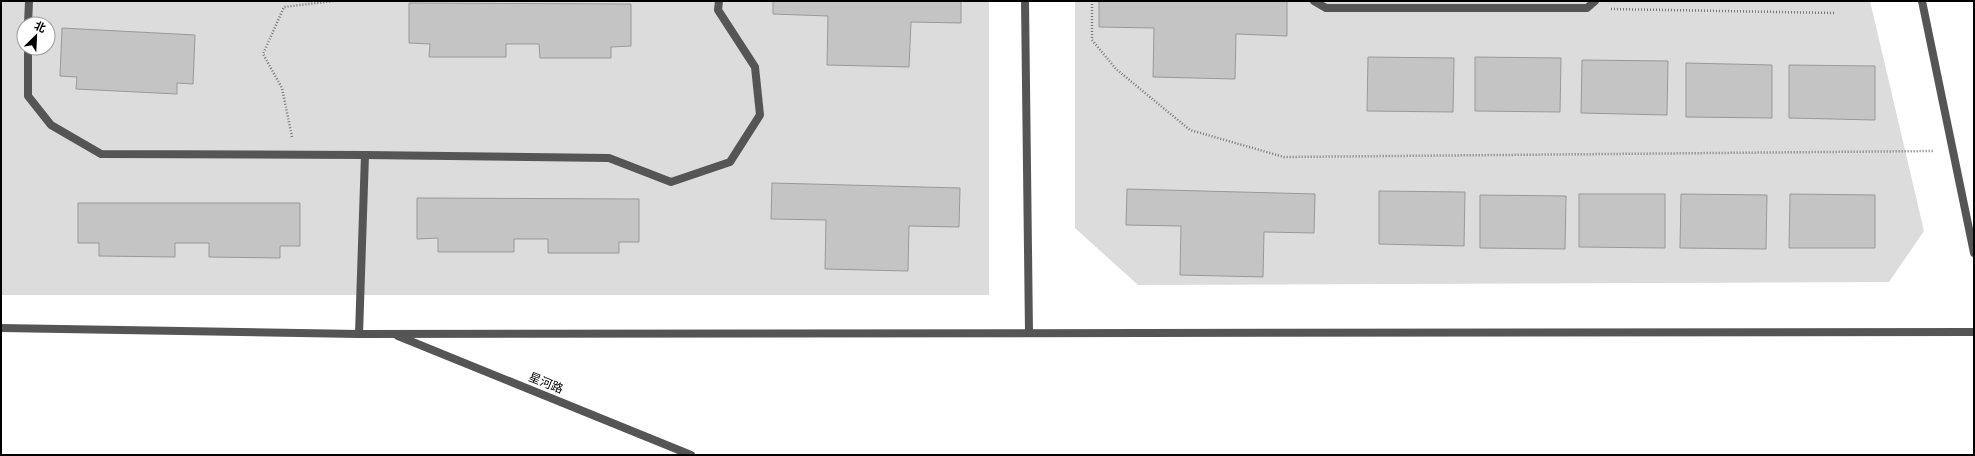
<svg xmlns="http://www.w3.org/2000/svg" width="1975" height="456" viewBox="0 0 1975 456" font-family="'Alegreya Sans','Noto Sans SC',sans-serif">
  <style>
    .green { fill: #dcdcdc; fill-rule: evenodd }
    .building { fill: #c4c4c4; stroke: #999 }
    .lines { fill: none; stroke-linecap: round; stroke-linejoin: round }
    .path { stroke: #777; stroke-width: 2.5; stroke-dasharray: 1 2; stroke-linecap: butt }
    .service { stroke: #555; stroke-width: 8 }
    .minor { stroke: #555; stroke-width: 8 }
    .labels { text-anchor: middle; stroke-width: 3; stroke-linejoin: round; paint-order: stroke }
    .street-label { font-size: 12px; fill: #000; stroke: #fff }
  </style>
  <rect width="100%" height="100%" fill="#fff"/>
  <!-- green -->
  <g class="green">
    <path d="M1 1H989V295H1ZM24 24H48V48H24Z"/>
    <polygon points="1075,1 1870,1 1924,231 1889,282 1138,285 1075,228"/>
  </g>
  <!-- building -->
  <g class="building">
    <polygon points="773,1 961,1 961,23 911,22 909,67 827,65 828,16 773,14"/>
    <polygon points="1099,1 1287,1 1287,36 1236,34 1235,79 1153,77 1154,28 1099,27"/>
    <polygon points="409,3 631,4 631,46 611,47 611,58 540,58 539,44 506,44 506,57 429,57 430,44 409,43"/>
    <polygon points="62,28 195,35 193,84 177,83 177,94 76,89 77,77 60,76"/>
    <polygon points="1368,57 1454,58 1453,112 1367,111"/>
    <polygon points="1475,57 1561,58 1560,112 1475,111"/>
    <polygon points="1582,60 1668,61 1667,115 1581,113"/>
    <polygon points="1686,63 1772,65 1772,118 1686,117"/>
    <polygon points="1789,65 1875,66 1875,120 1789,118"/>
    <polygon points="772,183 960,188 959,227 909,226 908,271 825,269 826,220 771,219"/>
    <polygon points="1127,189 1315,194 1314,233 1264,232 1263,277 1180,275 1181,226 1126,225"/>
    <polygon points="1379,191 1465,192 1464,246 1379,244"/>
    <polygon points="1579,194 1665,194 1665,248 1579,247"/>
    <polygon points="1681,194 1767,195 1766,249 1680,248"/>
    <polygon points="1790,194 1875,195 1875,248 1789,248"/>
    <polygon points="1480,195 1566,196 1565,249 1480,248"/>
    <polygon points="417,198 639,199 639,242 619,242 619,253 548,253 548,239 514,239 514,252 438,252 438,238 417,239"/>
    <polygon points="78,203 300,203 300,246 280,246 280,258 209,257 209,243 175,243 175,257 99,256 99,243 78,243"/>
  </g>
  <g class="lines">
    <!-- path -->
    <g class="path">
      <polyline points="1092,1 1092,40 1116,69 1190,130 1284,157 1933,151"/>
      <polyline points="1611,9 1834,13"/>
      <polyline points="292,137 282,88 263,54 284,7 333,1"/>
    </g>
    <!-- service -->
    <g class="service">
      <polyline points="1314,1 1326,8 1587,8 1595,1"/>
      <polyline points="28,24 29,1"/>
      <polyline points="28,48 28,96 51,125 101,154 365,155 609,158 671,182 730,162 760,115 755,67 718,10 719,1"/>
      <polyline points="359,334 365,155"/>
    </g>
    <!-- minor -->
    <g class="minor">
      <polyline points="1025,1 1029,333"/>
      <polyline points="1922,1 1974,253"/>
      <polyline points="1,328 359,334 1974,332"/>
      <polyline points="398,336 691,455"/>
    </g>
  </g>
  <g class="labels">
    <!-- street labels -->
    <g class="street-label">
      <text transform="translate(546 383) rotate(22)" y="4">星河路</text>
    </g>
  </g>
  <!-- border -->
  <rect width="1975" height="456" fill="none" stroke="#000000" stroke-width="4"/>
  <!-- north arrow -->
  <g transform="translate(36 36) rotate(24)"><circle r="19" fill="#ffffff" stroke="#999999"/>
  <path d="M0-3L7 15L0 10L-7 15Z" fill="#000000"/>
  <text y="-6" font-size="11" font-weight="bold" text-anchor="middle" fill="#000000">北</text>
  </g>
</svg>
